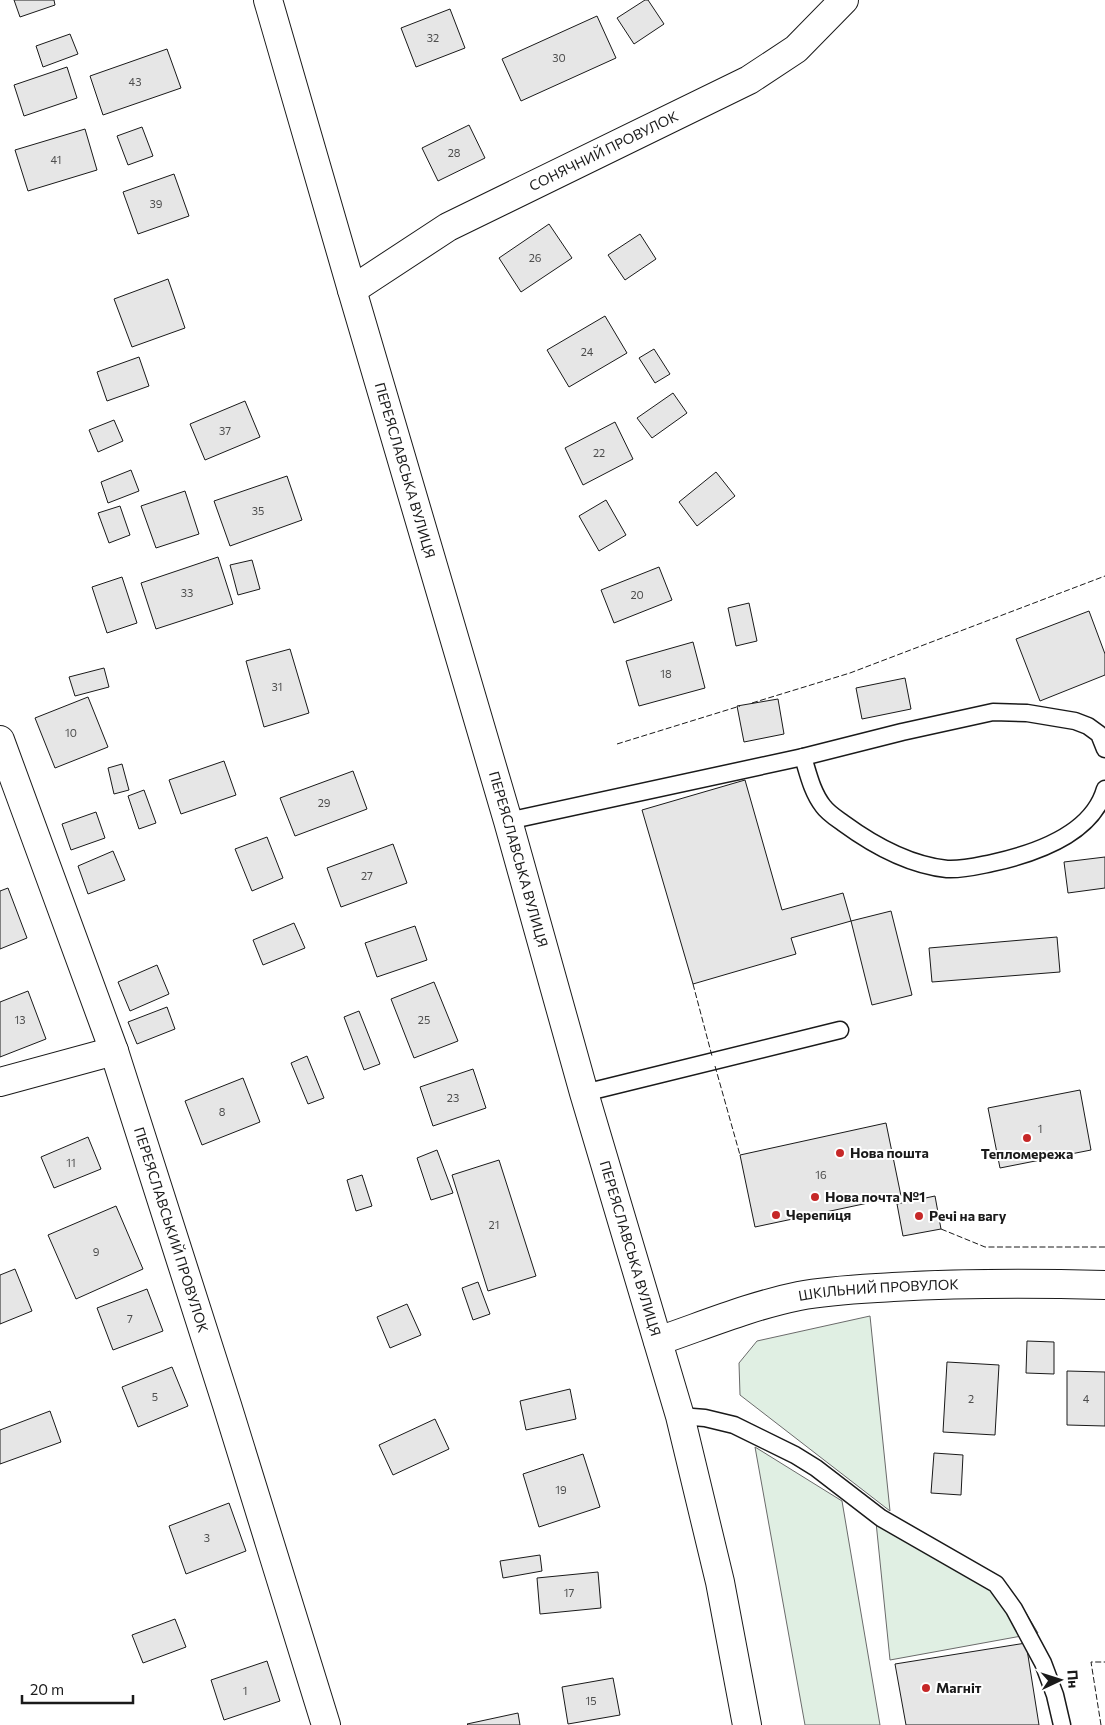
<svg xmlns="http://www.w3.org/2000/svg" width="1105" height="1725" viewBox="0 0 1105 1725" font-family="Commissioner,sans-serif">
  <style>
    .green { fill: #e0efe3; stroke: #6a6a6a }
    .building { fill: #e6e6e6; stroke: #1a1a1a }
    .lines { fill: none; stroke-linecap: round; stroke-linejoin: round }
    .service-casing { stroke: #1a1a1a; stroke-width: 19 }
    .minor-casing { stroke: #1a1a1a; stroke-width: 30 }
    .secondary-casing { stroke: #1a1a1a; stroke-width: 30 }
    .service { stroke: #fff; stroke-width: 16 }
    .minor { stroke: #fff; stroke-width: 28 }
    .secondary { stroke: #fff; stroke-width: 28 }
    .fence { stroke: #1a1a1a; stroke-width: 1; stroke-dasharray: 6 2.5; stroke-linecap: butt }
    .poi-dot { fill: #c62828; stroke: #fff; stroke-width: 2 }
    .labels { text-anchor: middle; stroke-width: 4; stroke-linejoin: round; paint-order: stroke }
    .number-label { font-size: 11px; fill: #4d4d4d }
    .street-label { font-size: 14px; fill: #1a1a1a; stroke: #fff }
    .poi-label { font-size: 14px; font-weight: bold; fill: #1a1a1a; stroke: #fff; text-anchor: start }
  </style>
  <rect width="100%" height="100%" fill="#fff"/>
  <!-- green -->
  <g class="green">
    <polygon points="870,1316 890,1511 740,1395 739,1363 757,1341"/>
    <polygon points="755,1447 842,1501 880,1725 805,1725"/>
    <polygon points="876,1522 1023,1608 1038,1633 890,1660"/>
  </g>
  <!-- building -->
  <g class="building">
    <polygon points="14,0 54,0 55,5 20,17"/>
    <polygon points="645,0 648,0 664,24 634,44 617,18"/>
    <polygon points="450,9 465,48 416,67 401,28"/>
    <polygon points="597,16 616,58 521,101 502,59"/>
    <polygon points="70,34 78,54 43,67 36,46"/>
    <polygon points="167,49 181,88 103,115 90,76"/>
    <polygon points="67,67 77,98 24,116 14,85"/>
    <polygon points="469,125 485,158 438,181 422,148"/>
    <polygon points="142,127 153,156 128,165 117,136"/>
    <polygon points="85,129 97,170 28,191 15,150"/>
    <polygon points="174,174 189,216 138,234 123,192"/>
    <polygon points="549,224 572,258 521,292 499,258"/>
    <polygon points="640,234 656,259 625,280 608,255"/>
    <polygon points="168,279 185,328 132,347 114,299"/>
    <polygon points="605,316 627,353 569,387 547,350"/>
    <polygon points="654,349 670,374 655,383 639,358"/>
    <polygon points="139,357 149,386 107,401 97,372"/>
    <polygon points="673,393 687,413 652,438 637,418"/>
    <polygon points="245,401 260,437 205,460 190,424"/>
    <polygon points="114,420 123,441 98,452 89,430"/>
    <polygon points="615,422 633,459 583,485 565,448"/>
    <polygon points="131,470 139,491 108,503 101,482"/>
    <polygon points="716,472 735,496 697,526 679,502"/>
    <polygon points="287,476 302,520 230,546 214,501"/>
    <polygon points="185,491 199,534 156,548 141,506"/>
    <polygon points="606,500 626,535 599,551 579,516"/>
    <polygon points="120,506 130,535 109,543 98,513"/>
    <polygon points="218,557 233,604 156,629 141,583"/>
    <polygon points="252,560 260,589 238,595 230,565"/>
    <polygon points="659,567 672,600 614,623 601,590"/>
    <polygon points="122,577 137,623 107,633 92,587"/>
    <polygon points="749,603 757,641 736,646 728,608"/>
    <polygon points="1089,611 1105,654 1105,675 1040,701 1016,639"/>
    <polygon points="693,642 705,688 639,706 626,661"/>
    <polygon points="290,649 309,713 264,727 246,661"/>
    <polygon points="104,668 109,687 75,696 69,677"/>
    <polygon points="905,678 911,709 862,719 856,688"/>
    <polygon points="88,697 108,747 55,768 35,718"/>
    <polygon points="778,699 784,734 744,742 737,706"/>
    <polygon points="224,761 236,795 181,814 169,780"/>
    <polygon points="122,764 129,790 114,794 108,768"/>
    <polygon points="353,771 367,809 295,836 280,798"/>
    <polygon points="745,780 782,910 843,893 851,921 791,938 796,954 693,984 642,810"/>
    <polygon points="144,790 156,823 139,829 128,796"/>
    <polygon points="96,812 105,838 71,850 62,824"/>
    <polygon points="267,837 283,878 252,891 235,849"/>
    <polygon points="393,844 407,883 341,907 327,868"/>
    <polygon points="113,851 125,880 88,894 78,866"/>
    <polygon points="1105,857 1105,888 1068,893 1064,862"/>
    <polygon points="8,888 27,938 0,949 0,891"/>
    <polygon points="891,911 912,995 872,1005 851,921"/>
    <polygon points="294,923 305,948 263,965 253,940"/>
    <polygon points="415,926 427,960 377,977 365,943"/>
    <polygon points="1057,937 1060,972 932,982 929,948"/>
    <polygon points="157,965 169,994 130,1011 118,982"/>
    <polygon points="434,982 458,1041 414,1058 391,999"/>
    <polygon points="28,991 46,1039 0,1057 0,1002"/>
    <polygon points="167,1007 175,1029 137,1044 128,1022"/>
    <polygon points="359,1011 380,1064 364,1070 344,1017"/>
    <polygon points="307,1056 324,1098 308,1104 291,1063"/>
    <polygon points="473,1069 486,1108 433,1126 420,1087"/>
    <polygon points="243,1078 260,1122 202,1145 185,1101"/>
    <polygon points="1080,1090 1091,1150 1000,1168 988,1108"/>
    <polygon points="886,1123 901,1196 755,1227 740,1155"/>
    <polygon points="88,1137 101,1169 54,1188 41,1157"/>
    <polygon points="437,1150 453,1193 431,1200 417,1158"/>
    <polygon points="499,1160 536,1276 488,1291 452,1175"/>
    <polygon points="362,1175 372,1206 356,1211 347,1180"/>
    <polygon points="935,1196 941,1229 903,1236 897,1204"/>
    <polygon points="116,1206 143,1269 76,1299 48,1235"/>
    <polygon points="15,1269 32,1311 0,1324 0,1275"/>
    <polygon points="478,1282 490,1314 473,1320 462,1288"/>
    <polygon points="147,1289 163,1331 113,1350 97,1308"/>
    <polygon points="407,1304 421,1335 390,1348 377,1317"/>
    <polygon points="1027,1341 1054,1342 1054,1374 1026,1373"/>
    <polygon points="947,1362 999,1365 995,1435 943,1432"/>
    <polygon points="172,1367 188,1406 138,1427 122,1387"/>
    <polygon points="1067,1371 1105,1372 1105,1426 1067,1425"/>
    <polygon points="570,1389 576,1419 526,1430 520,1401"/>
    <polygon points="50,1411 61,1442 0,1464 0,1430"/>
    <polygon points="435,1419 449,1449 393,1475 379,1445"/>
    <polygon points="934,1453 963,1455 961,1495 931,1493"/>
    <polygon points="583,1454 600,1507 539,1527 523,1474"/>
    <polygon points="229,1503 246,1551 186,1574 169,1526"/>
    <polygon points="540,1555 542,1571 503,1578 500,1561"/>
    <polygon points="598,1572 601,1608 540,1614 537,1578"/>
    <polygon points="175,1619 186,1647 143,1663 132,1635"/>
    <polygon points="1026,1643 1039,1725 906,1725 895,1664"/>
    <polygon points="267,1661 280,1701 224,1720 211,1680"/>
    <polygon points="613,1678 620,1715 568,1724 562,1687"/>
    <polygon points="518,1713 520,1725 468,1725 467,1724"/>
  </g>
  <g class="lines">
    <defs>
      <g id="service">
        <path d="M803 757C808 773 812 792 823 806 828 813 836 818 843 823 873 845 909 865 947 869 962 870 977 866 992 863 1033 854 1092 835 1105 789"/>
        <polyline points="508,821 803,757 902,732 993,712 1027,713 1075,721 1088,726 1099,734 1105,749"/>
        <polyline points="584,1093 840,1030"/>
        <polyline points="680,1416 705,1418 734,1425 795,1455 816,1468 881,1518 996,1584 1014,1609 1043,1663 1055,1695 1062,1725"/>
      </g>
      <g id="minor">
        <path id="s1" d="M352 290 448 227 749 80 796 49 844 0"/>
        <path id="s2" d="M0 740 114 1051 227 1405 326 1725"/>
        <polyline points="0,1082 114,1051"/>
        <path id="s3" d="M658 1341C705 1325 750 1306 799 1296 830 1290 862 1289 893 1287 964 1283 1034 1283 1105 1285"/>
      </g>
      <g id="secondary">
        <path id="s4" d="M268 0 352 290 508 821 584 1093 680 1416 720 1582 747 1725"/>
      </g>
    </defs>
    <!-- service casing -->
    <use href="#service" class="service-casing"/>
    <!-- minor casing -->
    <use href="#minor" class="minor-casing"/>
    <!-- secondary casing -->
    <use href="#secondary" class="secondary-casing"/>
    <!-- service -->
    <use href="#service" class="service"/>
    <!-- minor -->
    <use href="#minor" class="minor"/>
    <!-- secondary -->
    <use href="#secondary" class="secondary"/>
    <!-- fence -->
    <g class="fence">
      <polyline points="752,703 850,673 1105,576"/>
      <polyline points="617,744 740,706"/>
      <polyline points="693,984 712,1056"/>
      <polyline points="715,1066 740,1155"/>
      <polyline points="941,1229 985,1247 1105,1247"/>
      <polyline points="1101,1725 1091,1662 1105,1662"/>
    </g>
  </g>
  <!-- markers -->
  <g class="poi-dot">
    <circle cx="1027" cy="1138" r="5"/>
    <circle cx="840" cy="1153" r="5"/>
    <circle cx="815" cy="1197" r="5"/>
    <circle cx="776" cy="1215" r="5"/>
    <circle cx="919" cy="1216" r="5"/>
    <circle cx="926" cy="1688" r="5"/>
  </g>
  <g class="labels">
    <!-- number labels -->
    <g class="number-label">
      <text x="433" y="42">32</text>
      <text x="559" y="62">30</text>
      <text x="135" y="86">43</text>
      <text x="454" y="157">28</text>
      <text x="56" y="164">41</text>
      <text x="156" y="208">39</text>
      <text x="535" y="262">26</text>
      <text x="587" y="356">24</text>
      <text x="225" y="435">37</text>
      <text x="599" y="457">22</text>
      <text x="258" y="515">35</text>
      <text x="187" y="597">33</text>
      <text x="637" y="599">20</text>
      <text x="666" y="678">18</text>
      <text x="277" y="691">31</text>
      <text x="71" y="737">10</text>
      <text x="324" y="807">29</text>
      <text x="367" y="880">27</text>
      <text x="20" y="1024">13</text>
      <text x="424" y="1024">25</text>
      <text x="453" y="1102">23</text>
      <text x="222" y="1116">8</text>
      <text x="1040" y="1133">1</text>
      <text x="71" y="1167">11</text>
      <text x="821" y="1179">16</text>
      <text x="494" y="1229">21</text>
      <text x="96" y="1256">9</text>
      <text x="130" y="1323">7</text>
      <text x="155" y="1401">5</text>
      <text x="971" y="1403">2</text>
      <text x="1086" y="1403">4</text>
      <text x="561" y="1494">19</text>
      <text x="207" y="1542">3</text>
      <text x="569" y="1597">17</text>
      <text x="245" y="1695">1</text>
      <text x="591" y="1705">15</text>
    </g>
    <!-- street labels -->
    <g class="street-label">
      <text dy="5" stroke="none"><textPath href="#s1" startOffset="288">СОНЯЧНИЙ ПРОВУЛОК</textPath></text>
      <text dy="5" stroke="none"><textPath href="#s4" startOffset="490">ПЕРЕЯСЛАВСЬКА ВУЛИЦЯ</textPath></text>
      <text dy="5" stroke="none"><textPath href="#s4" startOffset="895">ПЕРЕЯСЛАВСЬКА ВУЛИЦЯ</textPath></text>
      <text dy="5" stroke="none"><textPath href="#s2" startOffset="519">ПЕРЕЯСЛАВСЬКИЙ ПРОВУЛОК</textPath></text>
      <text dy="5" stroke="none"><textPath href="#s4" startOffset="1300">ПЕРЕЯСЛАВСЬКА ВУЛИЦЯ</textPath></text>
      <text dy="5" stroke="none"><textPath href="#s3" startOffset="228">ШКІЛЬНИЙ ПРОВУЛОК</textPath></text>
    </g>
    <!-- poi labels -->
    <g class="poi-label">
      <text x="850" y="1158">Нова пошта</text>
      <text x="1027" y="1159" text-anchor="middle">Тепломережа</text>
      <text x="825" y="1202">Нова почта №1</text>
      <text x="786" y="1220">Черепиця</text>
      <text x="929" y="1221">Речі на вагу</text>
      <text x="936" y="1693">Магніт</text>
    </g>
  </g>
  <!-- north arrow -->
  <g transform="translate(1060 1680) rotate(86)" stroke="#ffffff" stroke-width="4" paint-order="stroke">
  <path d="M0-4L9 19L0 12L-9 19Z" fill="#1a1a1a"/>
  <text y="-8" font-size="14" font-weight="bold" text-anchor="middle" fill="#1a1a1a">Пн</text>
  </g>
  <!-- scale -->
  <path d="M22 1695v8h111v-8" fill="none" stroke="#1a1a1a" stroke-width="2.5"/>
  <text x="30" y="1695" font-size="15" fill="#1a1a1a" stroke="#ffffff" stroke-width="4" paint-order="stroke">20 m</text>
</svg>
